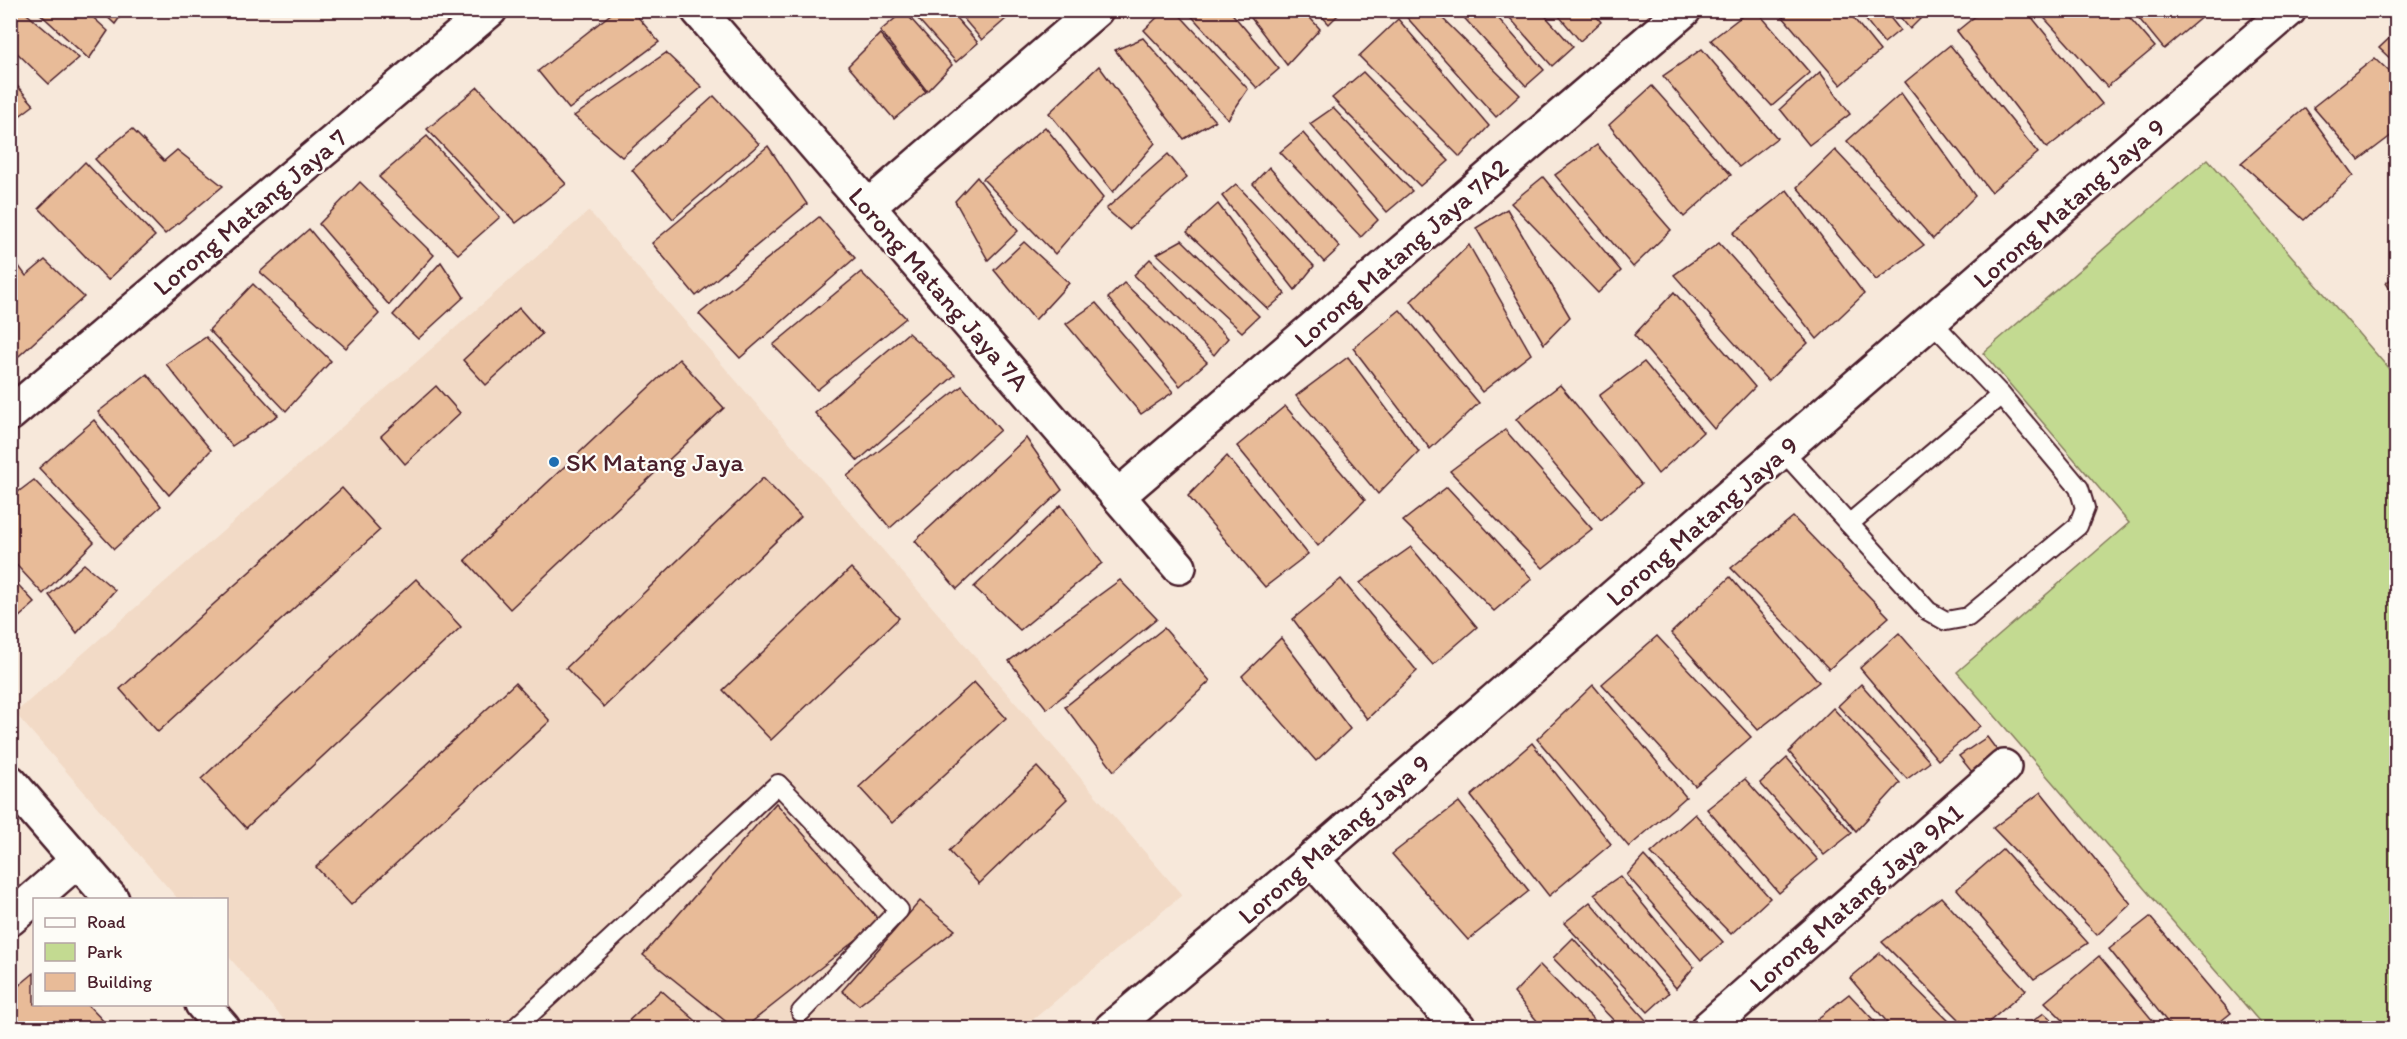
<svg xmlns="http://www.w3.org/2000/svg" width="2407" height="1039" viewBox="0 0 2407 1039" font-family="Itim,sans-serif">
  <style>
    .built { fill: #f2dac6 }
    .green { fill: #c3da91; stroke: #867c5e; stroke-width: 1.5 }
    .building { fill: #e8bb98; stroke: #4a1f2b; stroke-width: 1.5 }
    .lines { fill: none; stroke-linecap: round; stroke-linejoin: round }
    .service-casing { stroke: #4a1f2b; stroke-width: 22 }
    .minor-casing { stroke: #4a1f2b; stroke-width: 38 }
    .service { stroke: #fdfcf7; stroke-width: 18 }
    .minor { stroke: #fdfcf7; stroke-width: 33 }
    .poi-dot { fill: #1f6fb2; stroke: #fdfcf7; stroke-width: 2 }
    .labels { text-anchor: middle; stroke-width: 4.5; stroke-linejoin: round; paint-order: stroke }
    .street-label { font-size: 26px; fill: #4a1f2b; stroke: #fdfcf7 }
    .poi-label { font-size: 26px; fill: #4a1f2b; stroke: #fdfcf7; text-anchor: start }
  </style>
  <rect width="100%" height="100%" fill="#f7e8da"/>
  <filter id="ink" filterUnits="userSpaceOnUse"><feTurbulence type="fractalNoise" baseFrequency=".0167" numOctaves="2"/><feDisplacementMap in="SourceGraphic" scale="12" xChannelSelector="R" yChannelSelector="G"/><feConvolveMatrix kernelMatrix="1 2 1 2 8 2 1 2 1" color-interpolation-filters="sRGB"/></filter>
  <g filter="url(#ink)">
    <!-- built -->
    <polygon class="built" points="589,211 1182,895 1023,1028 291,1028 227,955 226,900 178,899 15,713"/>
    <!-- green -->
    <polygon class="green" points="2208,159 2396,377 2396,1028 2265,1028 1957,672 2129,523 1983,353"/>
    <!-- building -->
    <g class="building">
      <polygon points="10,10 22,10 79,58 49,84 10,46"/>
      <polygon points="36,10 85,10 108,31 89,59"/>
      <polygon points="100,10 125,10 115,24"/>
      <polygon points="616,10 632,10 659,42 569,109 538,71"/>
      <polygon points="910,10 949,10 978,43 956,62"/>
      <polygon points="956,10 999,10 1006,19 982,40"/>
      <polygon points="1165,10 1175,10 1248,89 1228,119 1144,30"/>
      <polygon points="1186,10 1229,10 1279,69 1257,88"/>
      <polygon points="1245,10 1303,10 1320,29 1287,65"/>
      <polygon points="1316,10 1343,10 1329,24"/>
      <polygon points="1404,10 1434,10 1520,95 1496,117 1402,12"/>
      <polygon points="1457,10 1491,10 1544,70 1526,86"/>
      <polygon points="1503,10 1540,10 1573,47 1552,66"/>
      <polygon points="1554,10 1591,10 1601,22 1580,41"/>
      <polygon points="1750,10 1756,10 1810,73 1772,106 1711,40"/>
      <polygon points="1777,10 1847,10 1880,51 1841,85"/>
      <polygon points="1858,10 1884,10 1900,30 1884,43"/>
      <polygon points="1894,10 1929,10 1910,29"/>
      <polygon points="1983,10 2026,10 2102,104 2047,148 1957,31"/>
      <polygon points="2037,10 2123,10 2155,47 2107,87"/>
      <polygon points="2132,10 2210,10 2164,49"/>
      <polygon points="904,11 952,65 927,91 880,31"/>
      <polygon points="1398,19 1489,126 1460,157 1359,56"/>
      <polygon points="2396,32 2396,64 2379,48"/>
      <polygon points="880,34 926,92 894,119 848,66"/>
      <polygon points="1143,38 1215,121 1184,139 1115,50"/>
      <polygon points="1950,45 2038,153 1991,192 1905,82"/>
      <polygon points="1702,49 1777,138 1739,167 1663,76"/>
      <polygon points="666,53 702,87 622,157 574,116"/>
      <polygon points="2375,58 2396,78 2396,132 2359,160 2313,107"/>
      <polygon points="1099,66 1155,143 1113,192 1049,113"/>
      <polygon points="1363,72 1449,161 1420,186 1332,98"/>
      <polygon points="1820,72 1850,114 1809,145 1780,109"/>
      <polygon points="10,78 34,105 10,123"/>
      <polygon points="1652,86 1731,175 1684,217 1609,125"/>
      <polygon points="478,87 566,184 516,223 427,129"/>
      <polygon points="1901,93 1975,196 1933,239 1847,141"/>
      <polygon points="714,96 759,144 673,219 632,170"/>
      <polygon points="1333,108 1412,191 1387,212 1310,124"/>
      <polygon points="2305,108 2353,175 2304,220 2241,163"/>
      <polygon points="1045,127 1103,198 1055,254 983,179"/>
      <polygon points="132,129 164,161 177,150 223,186 165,234 95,159"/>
      <polygon points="1303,133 1378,220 1361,237 1280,152"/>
      <polygon points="427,136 500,217 458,254 379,177"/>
      <polygon points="1597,145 1671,230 1633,267 1555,175"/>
      <polygon points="768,146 807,204 696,296 652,243"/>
      <polygon points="1835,150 1924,245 1876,280 1797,187"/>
      <polygon points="1168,154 1187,177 1129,229 1106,209"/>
      <polygon points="85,162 155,236 108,280 39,208"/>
      <polygon points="1269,167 1340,247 1324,262 1253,184"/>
      <polygon points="977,177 1018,231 988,260 955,201"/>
      <polygon points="1543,177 1621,271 1598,293 1511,203"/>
      <polygon points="360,182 434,255 389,305 319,224"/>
      <polygon points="1236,184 1314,266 1295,290 1222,196"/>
      <polygon points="1787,190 1864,294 1817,339 1733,233"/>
      <polygon points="1218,204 1285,294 1268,309 1187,232"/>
      <polygon points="1507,209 1570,317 1544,344 1476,228"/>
      <polygon points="819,217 855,258 740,358 699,314"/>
      <polygon points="309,229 379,314 346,348 260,272"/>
      <polygon points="1182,240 1259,316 1242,332 1157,254"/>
      <polygon points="1024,242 1069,283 1035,320 994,270"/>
      <polygon points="1719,243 1808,343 1768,381 1674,275"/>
      <polygon points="1469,245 1531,354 1482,392 1411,301"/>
      <polygon points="10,254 26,276 45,260 84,297 10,364"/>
      <polygon points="1150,259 1228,338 1214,355 1134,275"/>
      <polygon points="441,262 464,297 418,339 393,315"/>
      <polygon points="861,272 906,318 817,390 773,345"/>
      <polygon points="2396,275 2396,298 2386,283"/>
      <polygon points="1124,283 1207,362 1180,386 1108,298"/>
      <polygon points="253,284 331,361 286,411 209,330"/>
      <polygon points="1674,292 1755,387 1714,429 1634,335"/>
      <polygon points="1096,303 1173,392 1141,414 1066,324"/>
      <polygon points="519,308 542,334 486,385 463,360"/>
      <polygon points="1400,310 1479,403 1430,449 1353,348"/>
      <polygon points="908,333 955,375 858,461 815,413"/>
      <polygon points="206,337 278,415 232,446 166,364"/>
      <polygon points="1348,357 1419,452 1378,494 1296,396"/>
      <polygon points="679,359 724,408 510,609 465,560"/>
      <polygon points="1644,362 1703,432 1658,474 1599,396"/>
      <polygon points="147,374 211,450 169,495 98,412"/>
      <polygon points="1560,385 1641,484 1601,520 1516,419"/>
      <polygon points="436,386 460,413 405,464 381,436"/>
      <polygon points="962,386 1000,430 890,528 847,476"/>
      <polygon points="1285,406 1365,500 1318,546 1237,446"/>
      <polygon points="94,420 161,506 114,549 39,468"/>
      <polygon points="1505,430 1592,529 1543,568 1450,471"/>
      <polygon points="1026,438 1062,490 957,589 915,541"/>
      <polygon points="1227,456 1308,554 1265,587 1188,496"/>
      <polygon points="763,478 801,517 604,707 566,668"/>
      <polygon points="34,480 94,542 43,594 10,558 10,498"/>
      <polygon points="1447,487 1532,579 1494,611 1403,521"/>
      <polygon points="342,488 380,530 158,732 120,689"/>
      <polygon points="1061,505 1102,563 1020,630 974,587"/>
      <polygon points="1793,517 1889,617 1829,669 1731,568"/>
      <polygon points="1411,547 1477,627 1433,665 1360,583"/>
      <polygon points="84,564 115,590 77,633 49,595"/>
      <polygon points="851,568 899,618 771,740 723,690"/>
      <polygon points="10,576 35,603 10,625"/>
      <polygon points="1730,577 1819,682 1758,730 1671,633"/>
      <polygon points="416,579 461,627 246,828 201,779"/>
      <polygon points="1341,579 1417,671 1367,719 1293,619"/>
      <polygon points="1120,580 1157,619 1047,709 1009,661"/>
      <polygon points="1164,628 1210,681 1114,771 1065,707"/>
      <polygon points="1899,633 1980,726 1938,760 1860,668"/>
      <polygon points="1657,636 1751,737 1695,786 1602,684"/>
      <polygon points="1281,638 1350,729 1316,761 1242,676"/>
      <polygon points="974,682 1006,718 892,823 859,787"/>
      <polygon points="515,683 550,721 351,905 316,867"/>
      <polygon points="1861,684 1930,762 1907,779 1838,706"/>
      <polygon points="1593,685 1686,797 1629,847 1537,739"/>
      <polygon points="1833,708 1900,783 1856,831 1789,752"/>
      <polygon points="1987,737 2005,761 1980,782 1959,756"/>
      <polygon points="1532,743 1611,844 1549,896 1471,796"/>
      <polygon points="1787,758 1852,833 1824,855 1760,783"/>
      <polygon points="1037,767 1067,799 979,884 949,851"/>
      <polygon points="1745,779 1818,860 1779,893 1707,809"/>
      <polygon points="2041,792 2131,904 2097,935 1993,828"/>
      <polygon points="1459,802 1529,891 1468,940 1392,854"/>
      <polygon points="776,803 880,921 744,1028 734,1028 643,955"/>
      <polygon points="1695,814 1770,898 1731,934 1651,853"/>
      <polygon points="2003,849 2088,943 2034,979 1957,889"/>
      <polygon points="1644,856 1723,942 1701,960 1627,875"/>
      <polygon points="1620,876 1694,967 1676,988 1594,894"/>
      <polygon points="1941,897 2026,990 1982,1028 1968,1028 1882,942"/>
      <polygon points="920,901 955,930 859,1005 842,991"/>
      <polygon points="1590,902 1669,993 1648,1012 1564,923"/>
      <polygon points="2150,917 2231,1013 2212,1028 2172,1028 2109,949"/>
      <polygon points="1573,938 1652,1027 1621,1028 1553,958"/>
      <polygon points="1880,953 1956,1028 1892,1028 1850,978"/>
      <polygon points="2099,956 2159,1028 2071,1028 2045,1002"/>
      <polygon points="1540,965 1602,1028 1543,1028 1514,993"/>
      <polygon points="34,973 34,1004 87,1004 110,1028 10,1028 10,993"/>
      <polygon points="661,990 704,1028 621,1028"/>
      <polygon points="1849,994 1881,1028 1807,1027"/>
      <polygon points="2044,1013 2061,1028 2023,1028"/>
    </g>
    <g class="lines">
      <defs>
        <g id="service">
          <polyline points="1783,451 1928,611 1946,621 1968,617 2078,526 2085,508 2079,488 2001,395 1932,322"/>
          <polyline points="1849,524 2001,395"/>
          <polyline points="515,1028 778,784 899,910 801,1012"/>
        </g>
        <g id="minor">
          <polyline points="698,10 1179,567"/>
          <polyline points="868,207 1096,10"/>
          <polyline points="10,414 490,10"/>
          <polyline points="1118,496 1684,10"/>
          <polyline points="10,782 112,900"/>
          <polyline points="1312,859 1459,1028"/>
          <polyline points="10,919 78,860"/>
          <polyline points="202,1004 223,1028"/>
          <polyline points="1112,1028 1312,859 2289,10"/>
          <polyline points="1708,1028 2004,767"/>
        </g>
      </defs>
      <!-- service casing -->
      <use href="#service" class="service-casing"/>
      <!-- minor casing -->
      <use href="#minor" class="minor-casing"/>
      <!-- service -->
      <use href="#service" class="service"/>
      <!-- minor -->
      <use href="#minor" class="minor"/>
    </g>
  </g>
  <!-- markers -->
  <circle class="poi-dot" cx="554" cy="462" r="6"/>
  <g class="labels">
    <!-- street labels -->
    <g class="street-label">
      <text transform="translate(2069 203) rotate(-41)" y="9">Lorong Matang Jaya 9</text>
      <text transform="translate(250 212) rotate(-40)" y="9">Lorong Matang Jaya 7</text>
      <text transform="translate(1401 253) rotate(-41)" y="9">Lorong Matang Jaya 7A2</text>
      <text transform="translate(939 289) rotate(49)" y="9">Lorong Matang Jaya 7A</text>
      <text transform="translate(1702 521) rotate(-41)" y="9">Lorong Matang Jaya 9</text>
      <text transform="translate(1334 839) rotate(-41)" y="9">Lorong Matang Jaya 9</text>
      <text transform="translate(1856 898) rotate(-41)" y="9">Lorong Matang Jaya 9A1</text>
    </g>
    <!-- poi labels -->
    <g class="poi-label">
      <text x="566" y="471">SK Matang Jaya</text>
    </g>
  </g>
  <!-- margin -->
  <rect width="2407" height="1039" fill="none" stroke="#fdfcf7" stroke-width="36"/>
  <rect x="18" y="18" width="2371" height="1003" fill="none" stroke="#4a1f2b" stroke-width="2" filter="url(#ink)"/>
  <!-- legend -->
  <rect x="33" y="898" width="195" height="108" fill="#fdfcf7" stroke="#b5a4a5" stroke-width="1.5"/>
  <rect x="45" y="918" width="30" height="9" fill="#fdfcf7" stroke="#b5a4a5" stroke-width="1.5"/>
  <text x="87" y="928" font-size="18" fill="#4a1f2b">Road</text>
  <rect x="45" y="943" width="30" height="18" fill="#c3da91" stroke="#b5a4a5" stroke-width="1.5"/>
  <text x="87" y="958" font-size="18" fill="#4a1f2b">Park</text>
  <rect x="45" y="973" width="30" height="18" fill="#e8bb98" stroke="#b5a4a5" stroke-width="1.5"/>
  <text x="87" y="988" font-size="18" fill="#4a1f2b">Building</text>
</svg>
